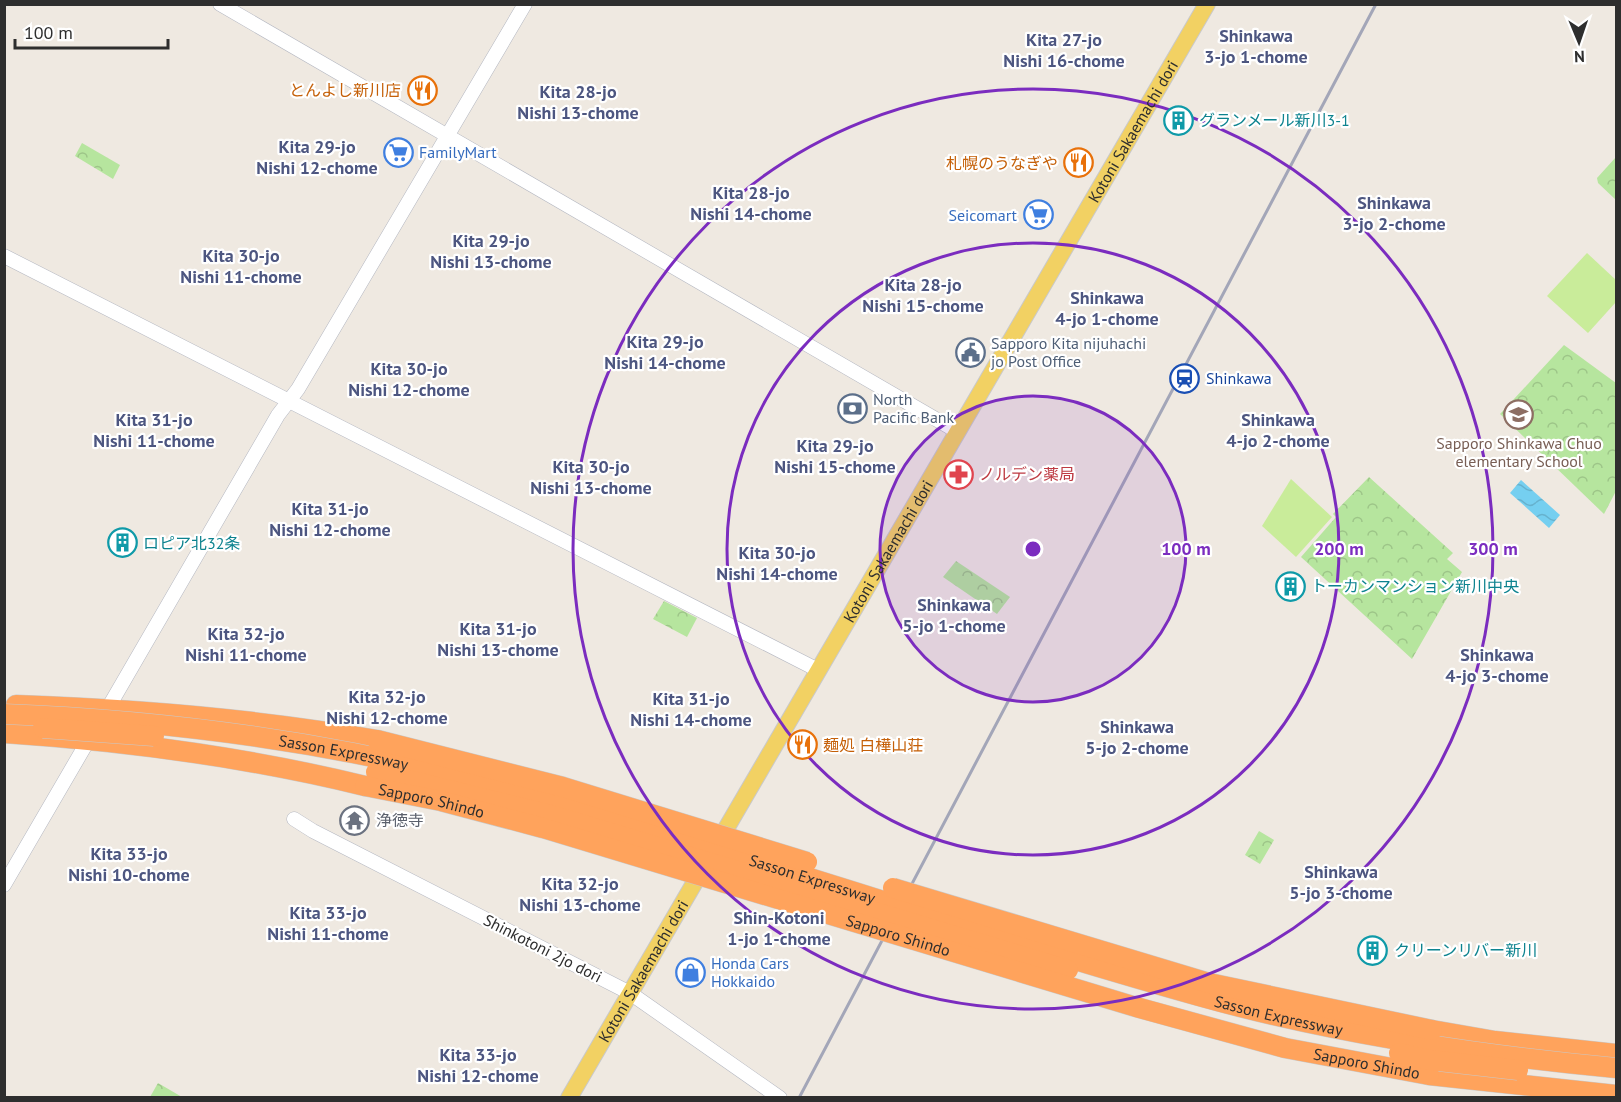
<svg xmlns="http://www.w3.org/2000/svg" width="1621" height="1102" viewBox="0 0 1621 1102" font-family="'PT Sans','Noto Sans JP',sans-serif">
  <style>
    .forest { fill: url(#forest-crowns) }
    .pitch { fill: #c9ec9a }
    .water { fill: url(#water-waves) }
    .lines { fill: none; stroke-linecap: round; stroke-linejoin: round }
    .minor-casing { stroke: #b4b7c1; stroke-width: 15 }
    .major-casing { stroke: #c9c9c9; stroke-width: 18 }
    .highway-casing { stroke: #c9c9c9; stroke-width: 21 }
    .minor { stroke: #fff; stroke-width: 14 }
    .major { stroke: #f2d163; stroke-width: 16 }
    .highway { stroke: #ffa35c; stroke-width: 20 }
    .rail { stroke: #a3a6b8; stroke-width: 3 }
    .highway-bridge-casing { stroke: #c9c9c9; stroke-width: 21; stroke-linecap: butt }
    .highway-bridge { stroke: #ffa35c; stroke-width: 20 }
    .ring { fill: none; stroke: #7b2cbf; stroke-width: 3 }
    .labels { text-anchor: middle; stroke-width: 4.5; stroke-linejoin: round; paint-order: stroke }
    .food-label { font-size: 16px; fill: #c56008; stroke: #fff; text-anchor: end }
    .culture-label { font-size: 16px; fill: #0d838f; stroke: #fff; text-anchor: start }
    .street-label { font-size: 16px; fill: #2e2e2e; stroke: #fff }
    .shop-label { font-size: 16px; fill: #366cbe; stroke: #fff; text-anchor: start }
    .service-label { font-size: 16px; fill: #4e5e75; stroke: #fff; text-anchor: start }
    .transit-label { font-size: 16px; fill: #164399; stroke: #fff; text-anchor: start }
    .education-label { font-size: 16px; fill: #785e54; stroke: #fff }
    .health-label { font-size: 16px; fill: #be3a42; stroke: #fff; text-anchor: start }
    .worship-label { font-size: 16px; fill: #5b616d; stroke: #fff; text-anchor: start }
    .neighbourhood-label { font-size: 18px; font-weight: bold; fill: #4d5680; stroke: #fff }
    .centre { fill: #7b2cbf; stroke: #fff; stroke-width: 3 }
    .ring-label { font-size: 18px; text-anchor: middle; font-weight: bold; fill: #7b2cbf; stroke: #fff; stroke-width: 4.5; stroke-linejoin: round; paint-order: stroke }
  </style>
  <defs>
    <pattern id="forest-crowns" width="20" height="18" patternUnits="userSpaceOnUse" patternTransform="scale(1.5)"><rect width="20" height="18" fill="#b6e59e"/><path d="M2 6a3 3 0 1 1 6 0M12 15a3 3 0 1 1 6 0" fill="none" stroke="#9dc588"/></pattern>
    <pattern id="water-waves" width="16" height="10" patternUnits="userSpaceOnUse" patternTransform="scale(1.5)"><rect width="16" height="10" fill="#75cff0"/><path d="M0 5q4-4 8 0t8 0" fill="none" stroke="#66b2ce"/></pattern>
  </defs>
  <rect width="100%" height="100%" fill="#efe9e1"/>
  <!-- forest -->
  <g class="forest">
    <polygon points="82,143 120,165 113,179 75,156"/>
    <polygon points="1616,157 1616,200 1598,183 1597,178"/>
    <polygon points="1564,345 1616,383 1616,491 1604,514 1500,414"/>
    <polygon points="1369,477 1453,553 1447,559 1462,572 1412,659 1301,557 1336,517 1333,514"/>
    <polygon points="956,561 1010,597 997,614 943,577"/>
    <polygon points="664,601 697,618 687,637 653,619"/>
    <polygon points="1259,831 1274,840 1260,864 1245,855"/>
    <polygon points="158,1083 182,1097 150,1097"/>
  </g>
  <!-- pitch -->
  <g class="pitch">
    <polygon points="1587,253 1616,280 1616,302 1588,333 1547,296"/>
    <polygon points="1291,479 1332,517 1296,557 1262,526"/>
  </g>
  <!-- water -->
  <polygon class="water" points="1521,480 1560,515 1549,528 1510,493"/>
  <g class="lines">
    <defs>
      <g id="minor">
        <polyline points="220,4 958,432"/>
        <polyline points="4,256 818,670"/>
        <polyline points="104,715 278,415 298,389 525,4"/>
        <polyline points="294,819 313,831 630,993 780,1098"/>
        <polyline points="4,885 92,734"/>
      </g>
      <g id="major">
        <path id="s1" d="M569 1098 1207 4"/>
      </g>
      <g id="highway">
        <path d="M16 705C137 709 257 719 377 740"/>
        <path d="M4 733C125 741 247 757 365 786"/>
        <polyline points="1432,1030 1495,1041 1616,1054"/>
        <polyline points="1429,1075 1616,1095"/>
      </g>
    </defs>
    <!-- minor casing -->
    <use href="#minor" class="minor-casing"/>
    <!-- major casing -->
    <use href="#major" class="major-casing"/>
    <!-- highway casing -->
    <use href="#highway" class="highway-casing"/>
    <!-- minor -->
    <use href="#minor" class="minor"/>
    <!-- major -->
    <use href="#major" class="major"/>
    <!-- highway -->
    <use href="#highway" class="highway"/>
    <!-- rail -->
    <polyline class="rail" points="799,1098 1376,4"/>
    <defs>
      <g id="highway-bridge">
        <path id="s2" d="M4 714C157 720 309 739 457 776 707 839 950 927 1199 996 1334 1034 1477 1055 1616 1068"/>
        <polyline points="43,728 154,736"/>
        <polyline points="377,740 563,787 807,862"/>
        <polyline points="376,772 551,815 1068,970"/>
        <path id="s3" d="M365 786 441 801 543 828 1136 1007 1285 1048 1429 1075"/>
        <polyline points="893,888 1209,983 1432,1030"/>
        <polyline points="1399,1053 1430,1060 1518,1070"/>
      </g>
    </defs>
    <!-- highway-bridge casing -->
    <use href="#highway-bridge" class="highway-bridge-casing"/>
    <!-- highway-bridge -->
    <use href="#highway-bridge" class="highway-bridge"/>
  </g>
  <!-- distance rings -->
  <circle cx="1033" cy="549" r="153" fill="#7b2cbf" fill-opacity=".12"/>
  <g class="ring">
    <circle cx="1033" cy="549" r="153"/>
    <circle cx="1033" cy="549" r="306"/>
    <circle cx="1033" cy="549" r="460"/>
  </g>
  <!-- icons -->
  <defs>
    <symbol id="restaurant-ring" viewBox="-11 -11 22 22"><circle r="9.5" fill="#fff" stroke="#e8710a" stroke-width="1.5"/><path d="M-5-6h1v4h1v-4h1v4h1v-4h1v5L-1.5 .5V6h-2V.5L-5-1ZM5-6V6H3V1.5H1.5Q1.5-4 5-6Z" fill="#e8710a"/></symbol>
    <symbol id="building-ring" viewBox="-11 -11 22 22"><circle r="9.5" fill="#fff" stroke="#0f9aa8" stroke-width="1.5"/><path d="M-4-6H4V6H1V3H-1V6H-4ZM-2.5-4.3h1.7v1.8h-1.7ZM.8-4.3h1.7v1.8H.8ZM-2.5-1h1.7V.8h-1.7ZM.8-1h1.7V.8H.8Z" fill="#0f9aa8"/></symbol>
    <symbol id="supermarket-ring" viewBox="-11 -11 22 22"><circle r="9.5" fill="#fff" stroke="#3f7fe0" stroke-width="1.5"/><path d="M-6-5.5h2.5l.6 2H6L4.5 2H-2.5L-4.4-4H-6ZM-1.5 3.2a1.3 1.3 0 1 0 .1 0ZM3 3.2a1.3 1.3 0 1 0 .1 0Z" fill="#3f7fe0"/></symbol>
    <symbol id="civic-ring" viewBox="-11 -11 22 22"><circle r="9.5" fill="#fff" stroke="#5c6f8a" stroke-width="1.5"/><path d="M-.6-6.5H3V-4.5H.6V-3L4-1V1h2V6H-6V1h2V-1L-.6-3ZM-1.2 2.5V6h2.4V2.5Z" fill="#5c6f8a"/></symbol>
    <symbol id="station-ring" viewBox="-11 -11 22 22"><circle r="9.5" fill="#fff" stroke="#1a4fb4" stroke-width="1.5"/><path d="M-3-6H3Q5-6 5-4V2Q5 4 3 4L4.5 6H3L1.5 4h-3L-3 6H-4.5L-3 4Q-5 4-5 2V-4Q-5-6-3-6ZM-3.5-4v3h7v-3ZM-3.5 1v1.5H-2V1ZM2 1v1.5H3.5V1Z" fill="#1a4fb4"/></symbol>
    <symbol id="bank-ring" viewBox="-11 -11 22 22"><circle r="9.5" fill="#fff" stroke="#5c6f8a" stroke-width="1.5"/><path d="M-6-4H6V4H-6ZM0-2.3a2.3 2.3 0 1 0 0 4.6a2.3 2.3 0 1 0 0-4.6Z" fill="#5c6f8a"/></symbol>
    <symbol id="school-ring" viewBox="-11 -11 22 22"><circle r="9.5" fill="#fff" stroke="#8d6e63" stroke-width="1.5"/><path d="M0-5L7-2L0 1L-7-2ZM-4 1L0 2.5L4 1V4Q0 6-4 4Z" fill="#8d6e63"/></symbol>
    <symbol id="pharmacy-ring" viewBox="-11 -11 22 22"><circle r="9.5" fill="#fff" stroke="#e0444e" stroke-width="1.5"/><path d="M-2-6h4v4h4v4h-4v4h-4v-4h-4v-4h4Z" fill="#e0444e"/></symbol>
    <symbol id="temple-ring" viewBox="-11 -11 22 22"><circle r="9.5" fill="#fff" stroke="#6b7280" stroke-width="1.5"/><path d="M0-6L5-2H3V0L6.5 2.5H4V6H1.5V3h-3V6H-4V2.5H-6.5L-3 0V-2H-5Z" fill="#6b7280"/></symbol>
    <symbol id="shop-ring" viewBox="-11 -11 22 22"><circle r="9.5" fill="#fff" stroke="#3f7fe0" stroke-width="1.5"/><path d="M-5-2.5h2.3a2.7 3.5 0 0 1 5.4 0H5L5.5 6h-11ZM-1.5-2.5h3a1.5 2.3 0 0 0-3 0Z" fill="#3f7fe0"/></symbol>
  </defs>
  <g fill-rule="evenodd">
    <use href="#restaurant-ring" x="406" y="74" width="33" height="33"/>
    <use href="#building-ring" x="1162" y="104" width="33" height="33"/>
    <use href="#supermarket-ring" x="382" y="136" width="33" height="33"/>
    <use href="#restaurant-ring" x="1062" y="146" width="33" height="33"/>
    <use href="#supermarket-ring" x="1022" y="198" width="33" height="33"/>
    <use href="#civic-ring" x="954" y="336" width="33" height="33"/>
    <use href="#station-ring" x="1168" y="362" width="33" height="33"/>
    <use href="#bank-ring" x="836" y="392" width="33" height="33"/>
    <use href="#school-ring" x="1502" y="398" width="33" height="33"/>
    <use href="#pharmacy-ring" x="942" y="458" width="33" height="33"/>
    <use href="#building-ring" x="106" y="526" width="33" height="33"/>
    <use href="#building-ring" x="1274" y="570" width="33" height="33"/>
    <use href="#restaurant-ring" x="786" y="728" width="33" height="33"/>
    <use href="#temple-ring" x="338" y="804" width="33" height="33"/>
    <use href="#building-ring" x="1356" y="934" width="33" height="33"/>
    <use href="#shop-ring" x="674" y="956" width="33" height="33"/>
  </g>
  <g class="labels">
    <!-- food labels -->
    <g class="food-label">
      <text x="401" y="96">とんよし新川店</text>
      <text x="1058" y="169">札幌のうなぎや</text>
      <text x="823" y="751" text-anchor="start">麺処 白樺山荘</text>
    </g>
    <!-- culture labels -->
    <g class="culture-label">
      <text x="1199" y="126">グランメール新川3-1</text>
      <text x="143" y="549">ロピア北32条</text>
      <text x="1311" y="592">トーカンマンション新川中央</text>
      <text x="1394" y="956">クリーンリバー新川</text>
    </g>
    <!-- street labels -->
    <g class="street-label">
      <text dy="6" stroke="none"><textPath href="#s1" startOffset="1119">Kotoni Sakaemachi dori</textPath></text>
      <text dy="6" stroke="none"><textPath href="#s1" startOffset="633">Kotoni Sakaemachi dori</textPath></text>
      <text dy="6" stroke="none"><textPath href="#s2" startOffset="342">Sasson Expressway</textPath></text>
      <text dy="6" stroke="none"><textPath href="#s3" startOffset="68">Sapporo Shindo</textPath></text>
      <text dy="6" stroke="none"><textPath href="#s2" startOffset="828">Sasson Expressway</textPath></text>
      <text dy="6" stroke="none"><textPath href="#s3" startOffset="554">Sapporo Shindo</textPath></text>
      <text transform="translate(543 948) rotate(27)" y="6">Shinkotoni 2jo dori</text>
      <text dy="6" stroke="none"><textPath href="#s1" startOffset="147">Kotoni Sakaemachi dori</textPath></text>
      <text dy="6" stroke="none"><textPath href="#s2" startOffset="1314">Sasson Expressway</textPath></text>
      <text dy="6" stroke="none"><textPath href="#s3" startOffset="1040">Sapporo Shindo</textPath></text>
    </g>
    <!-- shop labels -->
    <g class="shop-label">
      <text x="419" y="158">FamilyMart</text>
      <text x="1017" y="221" text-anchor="end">Seicomart</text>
      <text x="711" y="969">Honda Cars<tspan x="711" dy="18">Hokkaido</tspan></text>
    </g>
    <!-- service labels -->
    <g class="service-label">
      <text x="991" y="349">Sapporo Kita nijuhachi<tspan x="991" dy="18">jo Post Office</tspan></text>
      <text x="873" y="405">North<tspan x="873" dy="18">Pacific Bank</tspan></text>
    </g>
    <!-- transit labels -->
    <g class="transit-label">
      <text x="1206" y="384">Shinkawa</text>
    </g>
    <!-- education labels -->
    <g class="education-label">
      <text x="1519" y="449">Sapporo Shinkawa Chuo<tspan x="1519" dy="18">elementary School</tspan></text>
    </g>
    <!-- health labels -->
    <g class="health-label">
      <text x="979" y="480">ノルデン薬局</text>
    </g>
    <!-- worship labels -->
    <g class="worship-label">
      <text x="376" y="826">浄徳寺</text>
    </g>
    <!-- neighbourhood labels -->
    <g class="neighbourhood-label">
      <text x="1256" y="42">Shinkawa<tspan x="1256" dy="21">3-jo 1-chome</tspan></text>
      <text x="1064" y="46">Kita 27-jo<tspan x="1064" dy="21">Nishi 16-chome</tspan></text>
      <text x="578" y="98">Kita 28-jo<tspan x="578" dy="21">Nishi 13-chome</tspan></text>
      <text x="317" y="153">Kita 29-jo<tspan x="317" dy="21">Nishi 12-chome</tspan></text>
      <text x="751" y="199">Kita 28-jo<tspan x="751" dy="21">Nishi 14-chome</tspan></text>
      <text x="1394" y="209">Shinkawa<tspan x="1394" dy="21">3-jo 2-chome</tspan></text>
      <text x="491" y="247">Kita 29-jo<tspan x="491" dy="21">Nishi 13-chome</tspan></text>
      <text x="241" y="262">Kita 30-jo<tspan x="241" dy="21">Nishi 11-chome</tspan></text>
      <text x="923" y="291">Kita 28-jo<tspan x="923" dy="21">Nishi 15-chome</tspan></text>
      <text x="1107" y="304">Shinkawa<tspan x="1107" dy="21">4-jo 1-chome</tspan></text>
      <text x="665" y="348">Kita 29-jo<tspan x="665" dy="21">Nishi 14-chome</tspan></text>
      <text x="409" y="375">Kita 30-jo<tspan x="409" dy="21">Nishi 12-chome</tspan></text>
      <text x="154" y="426">Kita 31-jo<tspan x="154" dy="21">Nishi 11-chome</tspan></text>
      <text x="1278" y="426">Shinkawa<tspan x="1278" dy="21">4-jo 2-chome</tspan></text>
      <text x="835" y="452">Kita 29-jo<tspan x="835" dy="21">Nishi 15-chome</tspan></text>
      <text x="591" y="473">Kita 30-jo<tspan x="591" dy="21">Nishi 13-chome</tspan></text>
      <text x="330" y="515">Kita 31-jo<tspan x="330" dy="21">Nishi 12-chome</tspan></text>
      <text x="777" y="559">Kita 30-jo<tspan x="777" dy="21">Nishi 14-chome</tspan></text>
      <text x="954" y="611">Shinkawa<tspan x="954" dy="21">5-jo 1-chome</tspan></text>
      <text x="498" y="635">Kita 31-jo<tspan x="498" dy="21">Nishi 13-chome</tspan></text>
      <text x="246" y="640">Kita 32-jo<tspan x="246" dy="21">Nishi 11-chome</tspan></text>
      <text x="1497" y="661">Shinkawa<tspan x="1497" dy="21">4-jo 3-chome</tspan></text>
      <text x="387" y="703">Kita 32-jo<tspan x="387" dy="21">Nishi 12-chome</tspan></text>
      <text x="691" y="705">Kita 31-jo<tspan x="691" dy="21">Nishi 14-chome</tspan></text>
      <text x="1137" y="733">Shinkawa<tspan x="1137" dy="21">5-jo 2-chome</tspan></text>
      <text x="129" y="860">Kita 33-jo<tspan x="129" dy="21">Nishi 10-chome</tspan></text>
      <text x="1341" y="878">Shinkawa<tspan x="1341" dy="21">5-jo 3-chome</tspan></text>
      <text x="580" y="890">Kita 32-jo<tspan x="580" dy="21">Nishi 13-chome</tspan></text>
      <text x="328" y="919">Kita 33-jo<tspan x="328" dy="21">Nishi 11-chome</tspan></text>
      <text x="779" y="924">Shin-Kotoni<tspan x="779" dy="21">1-jo 1-chome</tspan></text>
      <text x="478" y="1061">Kita 33-jo<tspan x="478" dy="21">Nishi 12-chome</tspan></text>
    </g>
  </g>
  <circle cx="1033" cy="549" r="9" class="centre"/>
  <g class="ring-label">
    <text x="1186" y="555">100 m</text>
    <text x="1339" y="555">200 m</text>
    <text x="1493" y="555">300 m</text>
  </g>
  <!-- border -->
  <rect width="1621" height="1102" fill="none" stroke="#2e2e2e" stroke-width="12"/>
  <!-- north arrow -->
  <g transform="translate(1579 42) rotate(178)" stroke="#ffffff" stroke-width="4.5" paint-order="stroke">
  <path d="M0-4.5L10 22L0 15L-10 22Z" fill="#2e2e2e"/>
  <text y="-9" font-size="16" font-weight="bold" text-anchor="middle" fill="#2e2e2e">N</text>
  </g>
  <!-- scale -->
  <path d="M15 39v9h153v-9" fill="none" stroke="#2e2e2e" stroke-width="3"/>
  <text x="24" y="39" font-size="18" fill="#2e2e2e" stroke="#ffffff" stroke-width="4.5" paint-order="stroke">100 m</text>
</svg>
